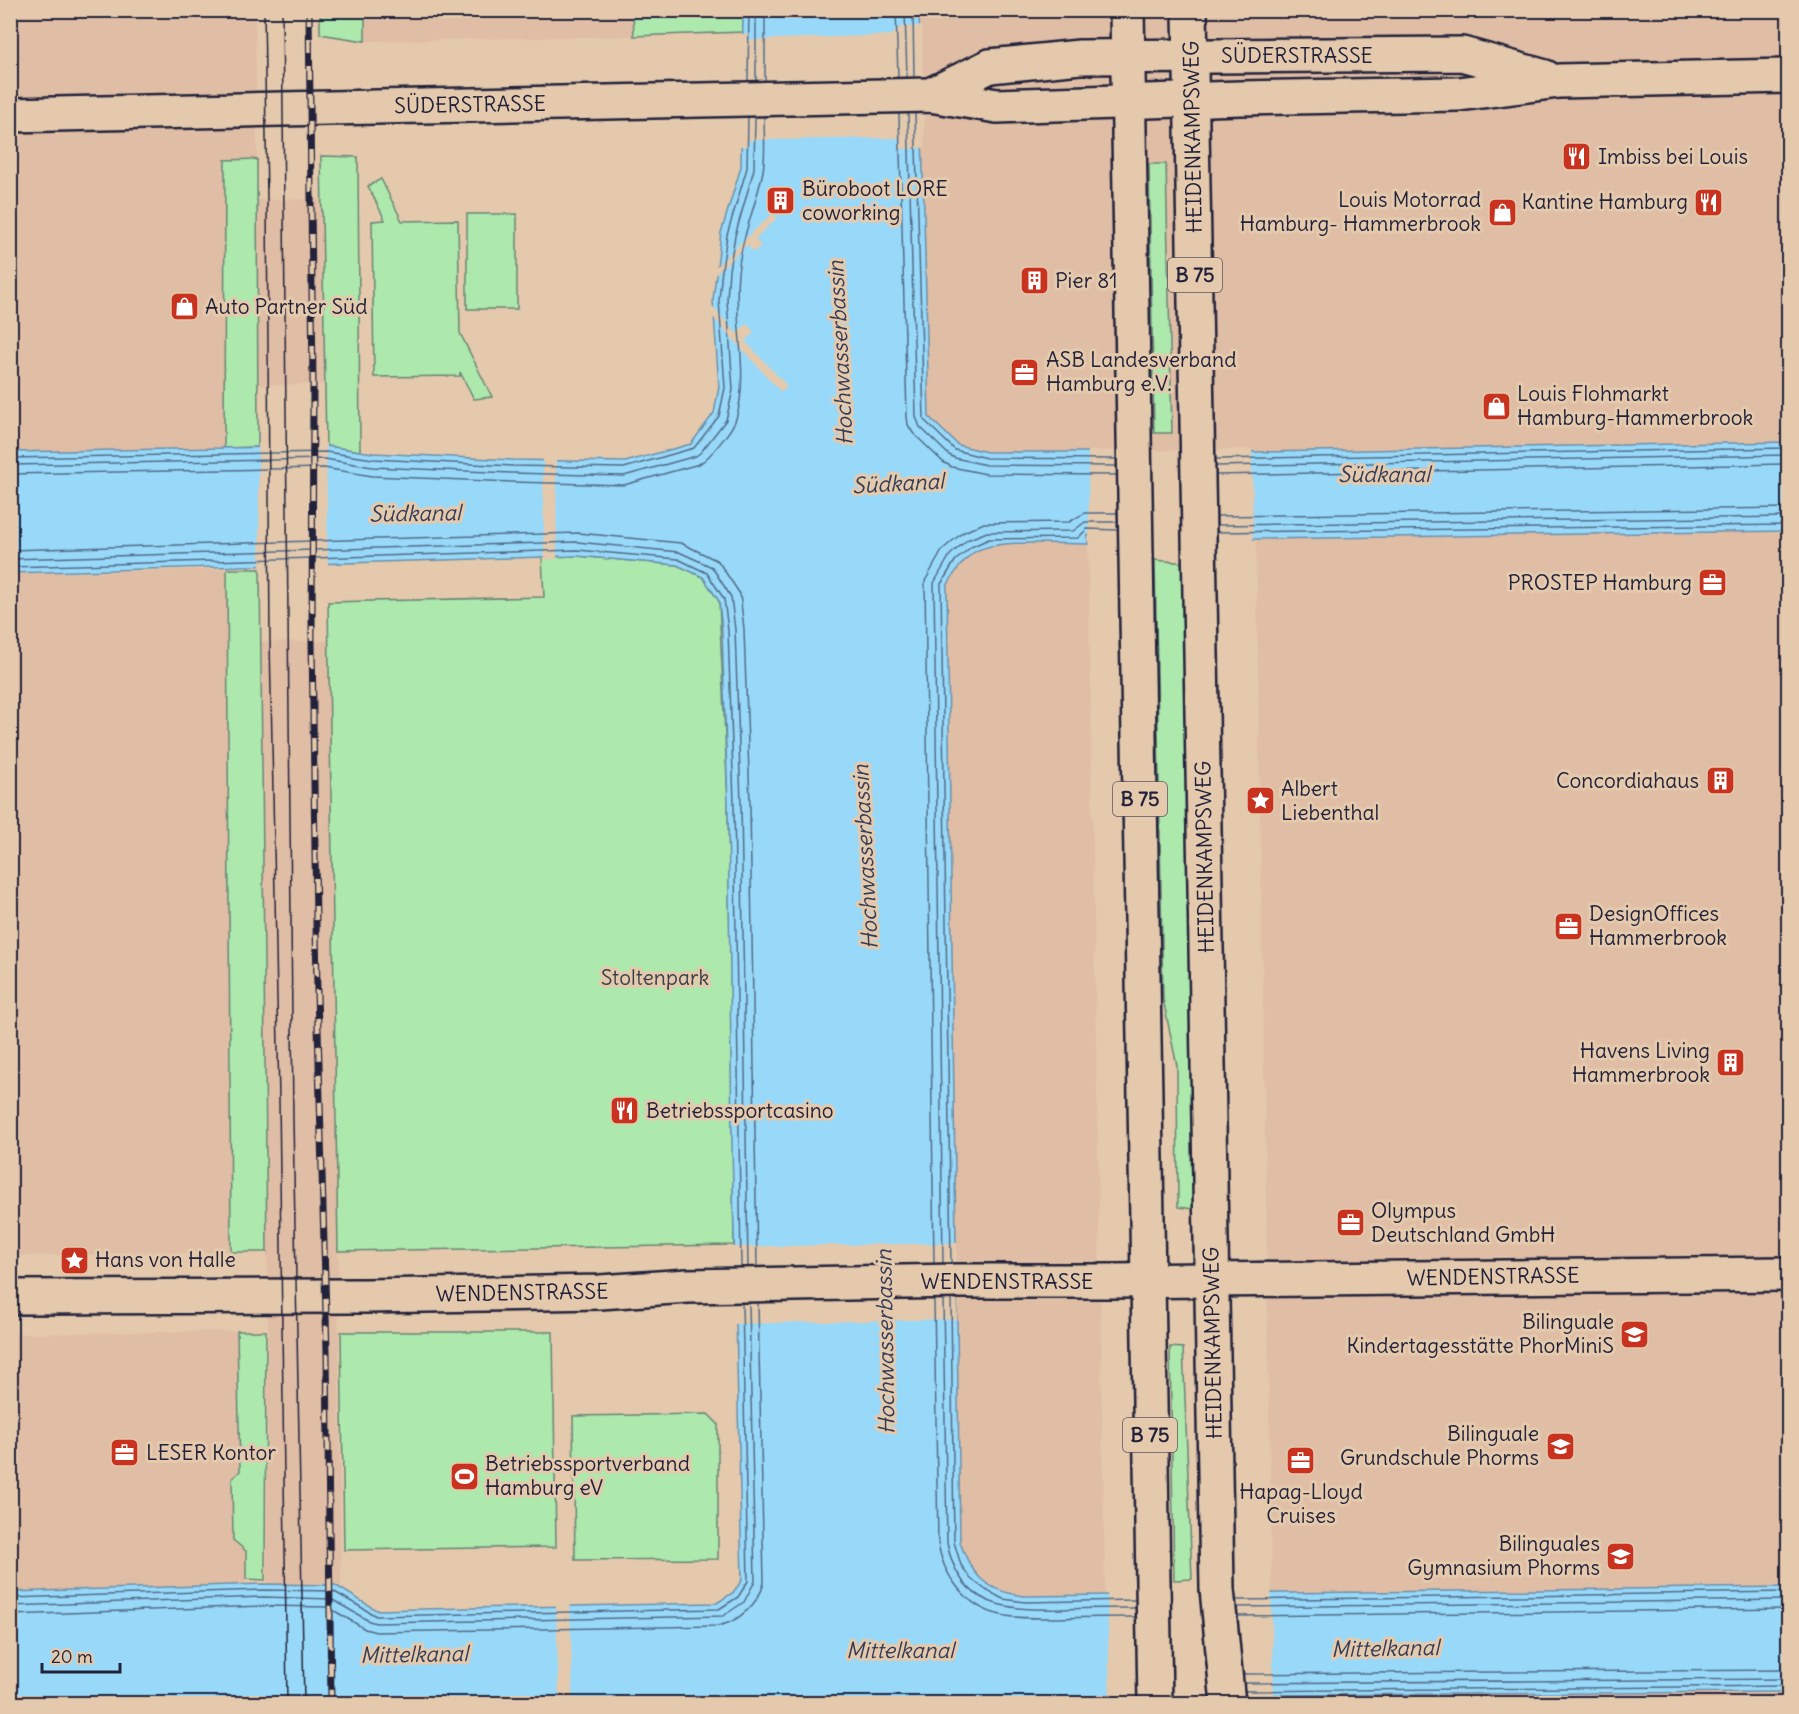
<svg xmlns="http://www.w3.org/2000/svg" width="1799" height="1714" viewBox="0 0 1799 1714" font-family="Delius,sans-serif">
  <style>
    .built { fill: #e0bda5 }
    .green { fill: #ade8ad; stroke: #688574; stroke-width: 1.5 }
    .water { fill: #98d9f9; stroke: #6990ad; stroke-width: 1.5 }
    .pier { fill: #e4c9ac }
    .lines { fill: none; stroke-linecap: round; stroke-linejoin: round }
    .shore { stroke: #516b87; stroke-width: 1.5 }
    .secondary-casing { stroke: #22223b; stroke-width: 38 }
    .primary-casing { stroke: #22223b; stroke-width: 38 }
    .secondary { stroke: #e4c9ac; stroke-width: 33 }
    .primary { stroke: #e4c9ac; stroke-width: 33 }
    .tram { stroke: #22223b; stroke-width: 1.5 }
    .rail-casing { stroke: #22223b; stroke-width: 7 }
    .rail { stroke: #e4c9ac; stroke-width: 4.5; stroke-dasharray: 14; stroke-linecap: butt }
    .labels { text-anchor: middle; stroke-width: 6; stroke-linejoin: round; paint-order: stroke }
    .shield { fill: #e4c9ac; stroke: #5c545d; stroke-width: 1.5 }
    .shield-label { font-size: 20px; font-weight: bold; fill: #22223b }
    .street-label { font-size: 21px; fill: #22223b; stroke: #e4c9ac }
    .poi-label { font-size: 21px; fill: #22223b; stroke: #e4c9ac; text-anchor: start }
    .park-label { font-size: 21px; fill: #37404c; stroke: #e4c9ac }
    .water-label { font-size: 22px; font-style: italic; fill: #343d58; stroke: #e4c9ac }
  </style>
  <rect width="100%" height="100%" fill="#e4c9ac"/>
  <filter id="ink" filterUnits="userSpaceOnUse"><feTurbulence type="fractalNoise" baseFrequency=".0167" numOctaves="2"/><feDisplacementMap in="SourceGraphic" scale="12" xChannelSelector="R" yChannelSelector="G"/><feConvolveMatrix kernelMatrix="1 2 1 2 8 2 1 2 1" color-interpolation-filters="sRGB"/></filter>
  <g filter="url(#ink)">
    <!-- built -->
    <g class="built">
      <polygon points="10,11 255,11 257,159 225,161 224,448 11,452"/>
      <polygon points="365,11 633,11 634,36 365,41"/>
      <polygon points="919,11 1788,11 1788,442 1257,452 987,452 958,445 929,417"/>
      <polygon points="322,199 325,384 258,385 257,200"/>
      <polygon points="1788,531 1788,1587 1272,1594 1256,539"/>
      <polygon points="992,544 1088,544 1105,1594 1024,1596 1005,1593 975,1575 967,1562 960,1542 947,585 959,565 974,552"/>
      <polygon points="227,569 231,1252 11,1256 11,574"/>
      <polygon points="329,641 338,1251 342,1703 272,1703 267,1572 268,1331 261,642"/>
      <polygon points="237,1331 240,1471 232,1479 246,1551 245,1584 264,1584 11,1592 10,1334"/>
      <polygon points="1788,1692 1788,1703 1273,1704 1272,1695"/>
    </g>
    <!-- green -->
    <g class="green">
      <polygon points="320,11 365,11 365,41 320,34"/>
      <polygon points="633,11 743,11 743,32 634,36"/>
      <polygon points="321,156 358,157 360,451 326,446"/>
      <polygon points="257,159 258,447 224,448 225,160"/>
      <polygon points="1149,164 1166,164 1172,433 1154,433"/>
      <polygon points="381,179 402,221 458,220 460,333 492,397 474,399 460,372 460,376 374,377 372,221 385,220 368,186"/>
      <rect x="467" y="214" width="50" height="95"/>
      <polygon points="577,556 677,565 703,577 719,601 728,804 734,1245 338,1251 328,602 544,597 542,557"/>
      <polygon points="1155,560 1186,563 1194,1209 1178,1207 1177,1066 1163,999"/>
      <polygon points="227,569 260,569 267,1252 231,1252"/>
      <polygon points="237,1331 266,1331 265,1580 246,1579 246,1551 233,1540 232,1479 240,1471"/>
      <polygon points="341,1332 553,1332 556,1547 344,1550"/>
      <polygon points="1170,1347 1183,1348 1192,1579 1174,1580"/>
      <polygon points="708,1414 718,1424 718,1559 575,1560 573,1416"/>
    </g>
    <!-- water -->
    <path class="water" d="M743 10 919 11 929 417 958 445 987 452H1257L1788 442V531L1256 539 1087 535 1088 544C1060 544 994 538 973 553 961 562 954 573 947 586L960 1542C972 1577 987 1591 1024 1596L1788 1587V1692L1272 1695 1135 1704 11 1703 10 1592 264 1584 335 1585 376 1610 717 1603 734 1592 742 1580 732 1144 728 804 722 631 719 601 703 577 677 565 577 556 11 573V452L326 446 373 453 513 460 625 462 691 444 714 413 719 387 713 300 721 233 741 167Z"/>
    <!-- pier -->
    <g class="pier">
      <polygon points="922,26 925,148 900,149 900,138 749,140 748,146 738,146 740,34 748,34 749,40 892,35 900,27"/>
      <polygon points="773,213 777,218 755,239 761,246 754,252 747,245 712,277 713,269"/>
      <polygon points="711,305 736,333 747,324 754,332 745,341 787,386 781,392 711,315"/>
      <polygon points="326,443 328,566 260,568 258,444"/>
      <polygon points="1252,449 1253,542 1090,538 1089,543 1088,451"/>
      <polygon points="543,458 556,458 557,559 544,560"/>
      <polygon points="957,1243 957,1319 733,1324 731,1247"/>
      <polygon points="1107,1591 1271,1591 1274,1698 1185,1704 1110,1703"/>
      <polygon points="556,1603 570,1603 573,1703 559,1703"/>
    </g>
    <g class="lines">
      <!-- shore -->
      <g class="shore">
        <polyline points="896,10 898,78"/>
        <polyline points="905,10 907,77"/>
        <polyline points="913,10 914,77"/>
        <polyline points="748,81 749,10"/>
        <polyline points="756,81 756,10"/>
        <polyline points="765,81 765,10"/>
        <polyline points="908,113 916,417 920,427 949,455 955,458 986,465 1117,466"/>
        <polyline points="915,113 924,420 955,450 986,458 1116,459"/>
        <polyline points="899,114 907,417 908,425 913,433 943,462 952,467 986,474 1117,475"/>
        <polyline points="10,458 326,452 373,459 513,466 624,468 694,448 719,416 725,388 719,300 722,269 727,235 747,168 748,117"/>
        <polyline points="1216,459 1788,448"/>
        <polyline points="10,465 325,459 372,467 512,473 624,476 696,456 701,452 726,420 733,390 727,300 729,270 735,236 754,169 755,117"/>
        <polyline points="1216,466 1788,455"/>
        <path d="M10 474 324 468 372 476 512 482 624 485 699 464C710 458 732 430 736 419 750 372 733 321 738 273 741 238 756 206 763 171 766 154 764 134 764 117"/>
        <polyline points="1216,475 1788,464"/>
        <polyline points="1217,516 1788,508"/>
        <polyline points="1217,525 1788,517"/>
        <polyline points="1217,532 1788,525"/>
        <polyline points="10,550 578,533 681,543 718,561 740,594 744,629 750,803 757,1267"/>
        <polyline points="10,559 577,542 679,552 712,567 731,597 735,630 741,803 748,1267"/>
        <polyline points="10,567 577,550 678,559 707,573 724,599 728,630 734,803 741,1267"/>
        <polyline points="934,1263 925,581 943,549 962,533 984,523 1069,522 1085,513 1117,513"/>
        <polyline points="943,1263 934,583 950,555 967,540 987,532 1073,531 1085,522 1117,522"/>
        <polyline points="951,1263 941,584 955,561 971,547 989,539 1078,538 1087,529 1118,530"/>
        <path d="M934 1299 938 1543C943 1576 967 1608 1001 1615 1019 1619 1038 1618 1057 1618 1083 1617 1109 1617 1136 1617"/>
        <path d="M943 1299 947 1543C960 1608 1005 1610 1061 1609 1086 1608 1111 1608 1135 1608"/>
        <polyline points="951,1299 954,1542 961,1565 971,1579 986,1590 1003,1599 1025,1602 1135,1600"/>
        <polyline points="10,1598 264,1590 333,1591 376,1616 719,1609 738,1597 748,1581 742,1303"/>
        <polyline points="1236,1600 1788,1592"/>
        <polyline points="10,1606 264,1597 331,1599 369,1621 376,1623 723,1616 744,1602 755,1581 749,1303"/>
        <polyline points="1237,1607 1788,1600"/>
        <path d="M10 1615 265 1606 328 1607 365 1629 376 1632 717 1626C738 1623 759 1603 764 1583L758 1303"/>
        <polyline points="1238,1616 1788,1609"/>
        <polyline points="1243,1674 1788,1670"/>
        <polyline points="1244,1683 1788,1679"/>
        <polyline points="1245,1691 1788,1686"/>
      </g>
      <defs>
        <g id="secondary">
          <polyline points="930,95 990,66 1080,57 1462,54 1545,77"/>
          <polyline points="10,115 930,95 997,106 1240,98 1459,94 1559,81 1788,76"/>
          <polyline points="10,1297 366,1296 600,1292 688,1286 957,1281 1113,1281 1788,1274"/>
        </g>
        <g id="primary">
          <polyline points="1127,10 1155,1704"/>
          <polyline points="1190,10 1217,1589 1228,1704"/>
        </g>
      </defs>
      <!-- secondary casing -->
      <use href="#secondary" class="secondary-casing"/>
      <!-- primary casing -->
      <use href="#primary" class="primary-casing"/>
      <!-- secondary -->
      <use href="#secondary" class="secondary"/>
      <!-- primary -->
      <use href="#primary" class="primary"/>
      <!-- tram -->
      <g class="tram">
        <polyline points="264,10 267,200 270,641 279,1100 287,1704"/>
        <polyline points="282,10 293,1119 304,1704"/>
      </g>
      <defs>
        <polyline id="rail" points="309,10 313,385 312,641 317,992 327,1351 331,1704"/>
      </defs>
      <!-- rail casing -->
      <use href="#rail" class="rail-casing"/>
      <!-- rail -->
      <use href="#rail" class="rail"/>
    </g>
  </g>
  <!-- icons -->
  <defs>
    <symbol id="restaurant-square" viewBox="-11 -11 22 22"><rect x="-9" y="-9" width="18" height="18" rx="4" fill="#c8321e" stroke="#e4c9ac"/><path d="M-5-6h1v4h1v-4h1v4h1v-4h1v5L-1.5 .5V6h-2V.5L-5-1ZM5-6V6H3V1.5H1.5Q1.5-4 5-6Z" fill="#fff"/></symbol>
    <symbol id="building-square" viewBox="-11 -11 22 22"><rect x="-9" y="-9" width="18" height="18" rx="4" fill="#c8321e" stroke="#e4c9ac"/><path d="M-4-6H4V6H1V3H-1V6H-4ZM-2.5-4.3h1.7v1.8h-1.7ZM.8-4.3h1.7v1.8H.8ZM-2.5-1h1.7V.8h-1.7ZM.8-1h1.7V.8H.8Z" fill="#fff"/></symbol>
    <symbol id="shop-square" viewBox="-11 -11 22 22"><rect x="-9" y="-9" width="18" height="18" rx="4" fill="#c8321e" stroke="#e4c9ac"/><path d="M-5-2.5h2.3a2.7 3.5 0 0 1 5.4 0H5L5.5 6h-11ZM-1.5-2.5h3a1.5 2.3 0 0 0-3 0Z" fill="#fff"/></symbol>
    <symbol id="office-square" viewBox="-11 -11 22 22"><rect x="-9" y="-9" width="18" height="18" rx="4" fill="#c8321e" stroke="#e4c9ac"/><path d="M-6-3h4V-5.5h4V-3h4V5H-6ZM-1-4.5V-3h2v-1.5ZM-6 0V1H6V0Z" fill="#fff"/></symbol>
    <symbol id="sight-square" viewBox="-11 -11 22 22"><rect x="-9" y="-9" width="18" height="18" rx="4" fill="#c8321e" stroke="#e4c9ac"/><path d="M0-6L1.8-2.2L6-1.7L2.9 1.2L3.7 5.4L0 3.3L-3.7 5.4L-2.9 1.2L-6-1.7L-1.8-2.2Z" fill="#fff"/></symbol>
    <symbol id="school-square" viewBox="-11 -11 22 22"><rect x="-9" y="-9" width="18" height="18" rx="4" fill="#c8321e" stroke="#e4c9ac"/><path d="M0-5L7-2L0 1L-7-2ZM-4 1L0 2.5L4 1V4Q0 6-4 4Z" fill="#fff"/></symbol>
    <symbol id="stadium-square" viewBox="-11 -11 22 22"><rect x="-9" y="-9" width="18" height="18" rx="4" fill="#c8321e" stroke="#e4c9ac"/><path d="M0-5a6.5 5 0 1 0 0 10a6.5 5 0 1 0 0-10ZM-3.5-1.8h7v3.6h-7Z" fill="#fff"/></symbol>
  </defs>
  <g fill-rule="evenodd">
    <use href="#restaurant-square" x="1560" y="140" width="33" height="33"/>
    <use href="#building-square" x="764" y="184" width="33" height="33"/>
    <use href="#restaurant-square" x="1692" y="186" width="33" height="33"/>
    <use href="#shop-square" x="1486" y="196" width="33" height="33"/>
    <use href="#building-square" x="1018" y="264" width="33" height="33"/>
    <use href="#shop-square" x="168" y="290" width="33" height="33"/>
    <use href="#office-square" x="1008" y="356" width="33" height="33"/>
    <use href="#shop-square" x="1480" y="390" width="33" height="33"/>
    <use href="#office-square" x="1696" y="566" width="33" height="33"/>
    <use href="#building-square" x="1704" y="764" width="33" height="33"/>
    <use href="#sight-square" x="1244" y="784" width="33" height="33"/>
    <use href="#office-square" x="1552" y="910" width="33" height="33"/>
    <use href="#building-square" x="1714" y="1046" width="33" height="33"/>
    <use href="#restaurant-square" x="608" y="1094" width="33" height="33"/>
    <use href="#office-square" x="1334" y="1206" width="33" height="33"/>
    <use href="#sight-square" x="58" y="1244" width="33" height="33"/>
    <use href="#school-square" x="1618" y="1318" width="33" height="33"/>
    <use href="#school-square" x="1544" y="1430" width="33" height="33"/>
    <use href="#office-square" x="108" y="1436" width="33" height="33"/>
    <use href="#office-square" x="1284" y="1444" width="33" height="33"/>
    <use href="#stadium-square" x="448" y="1460" width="33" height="33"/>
    <use href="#school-square" x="1604" y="1540" width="33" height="33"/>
  </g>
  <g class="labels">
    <!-- shield labels -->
    <g class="shield">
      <rect x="1168" y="258" width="54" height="34" rx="4.5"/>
      <rect x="1113" y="782" width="54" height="34" rx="4.5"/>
      <rect x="1123" y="1418" width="54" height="34" rx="4.5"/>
    </g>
    <g class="shield-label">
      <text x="1195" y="282">B 75</text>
      <text x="1140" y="806">B 75</text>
      <text x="1150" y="1442">B 75</text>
    </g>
    <!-- street labels -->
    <g class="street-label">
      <text x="1297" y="63">SÜDERSTRASSE</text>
      <text transform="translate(470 105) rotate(-1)" y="7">SÜDERSTRASSE</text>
      <text transform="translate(1193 137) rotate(-91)" y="7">HEIDENKAMPSWEG</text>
      <text transform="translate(1205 857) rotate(-91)" y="7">HEIDENKAMPSWEG</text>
      <text transform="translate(1493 1277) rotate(-1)" y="7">WENDENSTRASSE</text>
      <text x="1007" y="1289">WENDENSTRASSE</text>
      <text transform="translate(522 1293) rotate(-1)" y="7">WENDENSTRASSE</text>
      <text transform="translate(1213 1343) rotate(-91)" y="7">HEIDENKAMPSWEG</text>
    </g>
    <!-- poi labels -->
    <g class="poi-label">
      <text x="1598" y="164">Imbiss bei Louis</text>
      <text x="802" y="196">Büroboot LORE<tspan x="802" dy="24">coworking</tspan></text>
      <text x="1481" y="207" text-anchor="end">Louis Motorrad<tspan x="1481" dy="24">Hamburg- Hammerbrook</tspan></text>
      <text x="1688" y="209" text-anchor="end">Kantine Hamburg</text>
      <text x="1055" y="288">Pier 81</text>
      <text x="205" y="314">Auto Partner Süd</text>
      <text x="1046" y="367">ASB Landesverband<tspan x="1046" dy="24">Hamburg e.V.</tspan></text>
      <text x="1517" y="401">Louis Flohmarkt<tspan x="1517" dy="24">Hamburg-Hammerbrook</tspan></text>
      <text x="1692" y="590" text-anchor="end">PROSTEP Hamburg</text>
      <text x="1699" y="788" text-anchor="end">Concordiahaus</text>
      <text x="1281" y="796">Albert<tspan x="1281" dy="24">Liebenthal</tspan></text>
      <text x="1589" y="921">DesignOffices<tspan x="1589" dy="24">Hammerbrook</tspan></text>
      <text x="1710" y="1058" text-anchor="end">Havens Living<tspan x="1710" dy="24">Hammerbrook</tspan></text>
      <text x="646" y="1118">Betriebssportcasino</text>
      <text x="1371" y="1218">Olympus<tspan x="1371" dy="24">Deutschland GmbH</tspan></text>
      <text x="95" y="1267">Hans von Halle</text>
      <text x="1614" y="1329" text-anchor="end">Bilinguale<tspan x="1614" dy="24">Kindertagesstätte PhorMiniS</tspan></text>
      <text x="1539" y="1441" text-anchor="end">Bilinguale<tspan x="1539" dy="24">Grundschule Phorms</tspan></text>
      <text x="146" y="1460">LESER Kontor</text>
      <text x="485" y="1471">Betriebssportverband<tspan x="485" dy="24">Hamburg eV</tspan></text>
      <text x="1301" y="1499" text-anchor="middle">Hapag-Lloyd<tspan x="1301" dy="24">Cruises</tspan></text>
      <text x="1600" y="1551" text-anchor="end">Bilinguales<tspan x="1600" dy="24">Gymnasium Phorms</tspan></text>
    </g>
    <!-- park labels -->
    <g class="park-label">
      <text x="655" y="985">Stoltenpark</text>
    </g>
    <!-- water labels -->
    <g class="water-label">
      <text transform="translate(840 353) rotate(-93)" y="8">Hochwasserbassin</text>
      <text x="1384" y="482">Südkanal</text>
      <text transform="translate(898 483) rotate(-3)" y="8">Südkanal</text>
      <text transform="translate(415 513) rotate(-1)" y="8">Südkanal</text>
      <text transform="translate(865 857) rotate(-93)" y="8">Hochwasserbassin</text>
      <text transform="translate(885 1342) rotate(-91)" y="8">Hochwasserbassin</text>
      <text transform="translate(1385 1648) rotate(-1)" y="8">Mittelkanal</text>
      <text x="900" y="1658">Mittelkanal</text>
      <text transform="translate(414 1654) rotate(-1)" y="8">Mittelkanal</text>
    </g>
  </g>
  <!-- margin -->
  <rect width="1799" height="1714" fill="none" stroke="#e4c9ac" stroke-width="36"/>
  <rect x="18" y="18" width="1763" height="1678" fill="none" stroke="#22223b" stroke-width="2" filter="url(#ink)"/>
  <!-- scale -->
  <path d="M42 1663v9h78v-9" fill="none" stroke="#22223b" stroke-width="3"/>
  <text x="51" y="1663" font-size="18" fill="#22223b" stroke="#e4c9ac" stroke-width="4.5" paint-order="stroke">20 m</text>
</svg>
